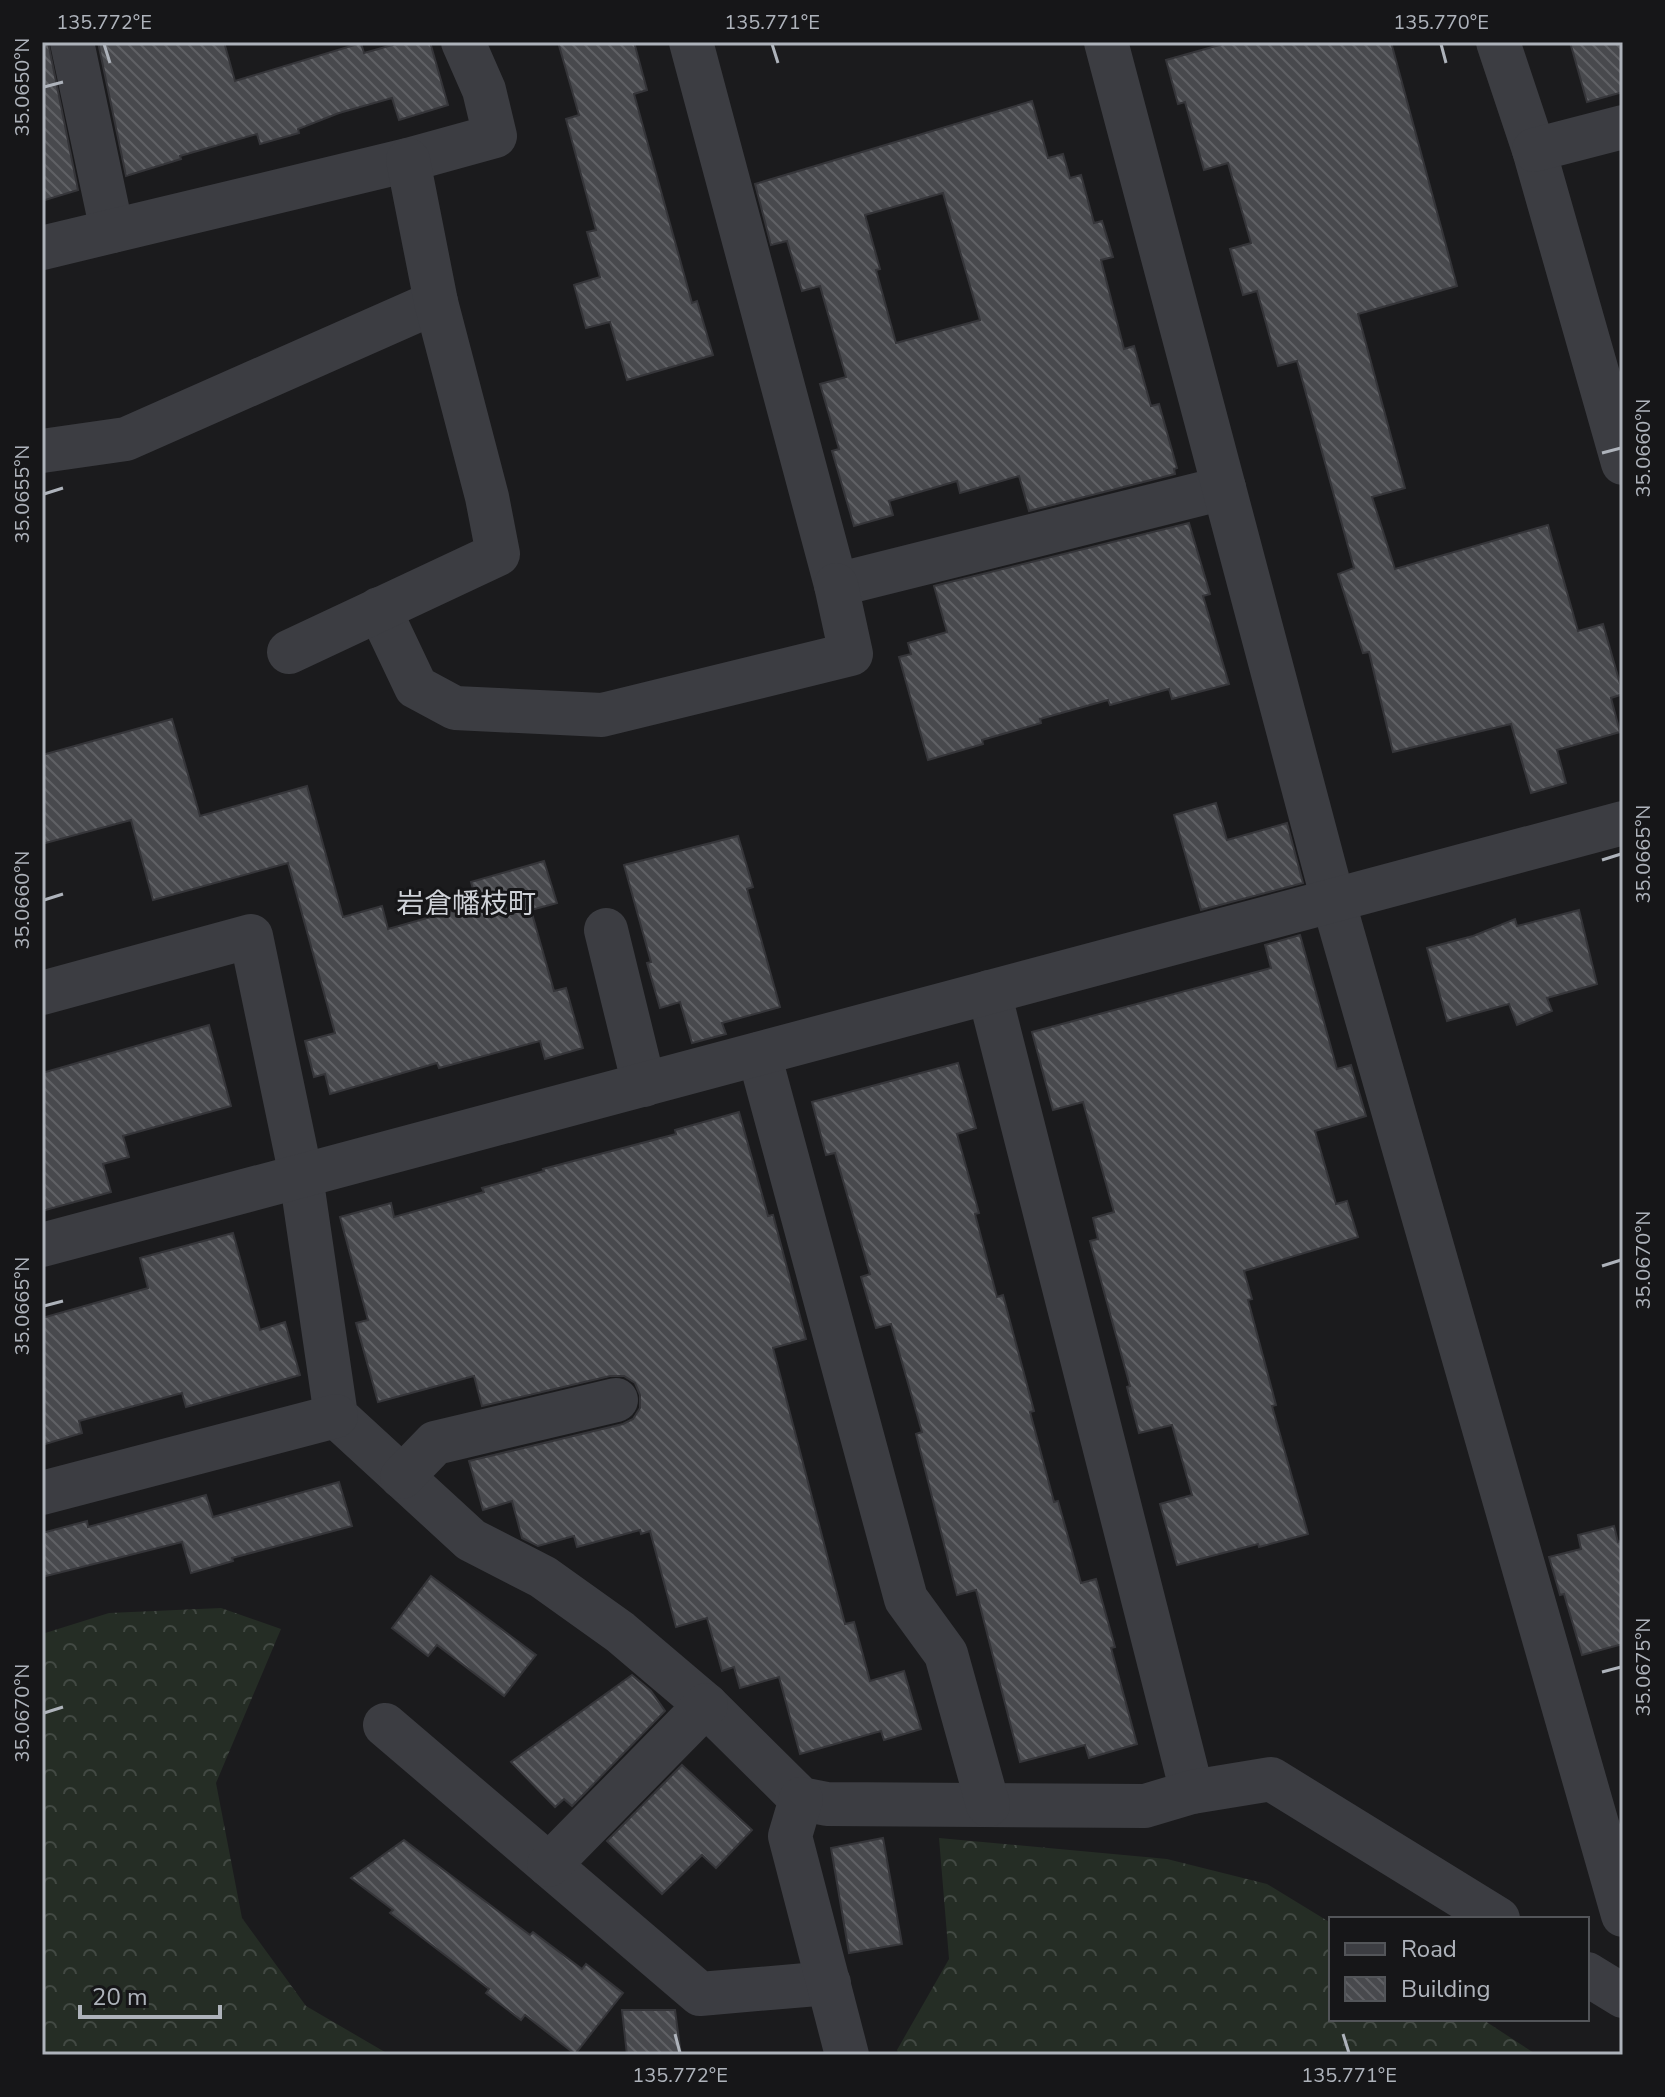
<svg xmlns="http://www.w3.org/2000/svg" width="1665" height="2097" viewBox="0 0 1665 2097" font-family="'Nunito Sans','Noto Sans JP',sans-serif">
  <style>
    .forest { fill: url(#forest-crowns) }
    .building { fill: url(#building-back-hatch); stroke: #353539; stroke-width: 2; fill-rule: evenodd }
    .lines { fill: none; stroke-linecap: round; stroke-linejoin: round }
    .minor { stroke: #3c3d42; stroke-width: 44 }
    .ticks { fill: none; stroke: #aeb3bb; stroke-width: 3 }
    .labels { text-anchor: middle; stroke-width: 6; stroke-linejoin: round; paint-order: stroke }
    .neighbourhood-label { font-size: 28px; fill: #cfd2d8; stroke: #161618 }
    .neatline { fill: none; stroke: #aeb3bb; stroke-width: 3 }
    .ticks-label { font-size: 20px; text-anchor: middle; fill: #aeb3bb }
  </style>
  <defs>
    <pattern id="forest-crowns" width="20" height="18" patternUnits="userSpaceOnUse" patternTransform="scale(2)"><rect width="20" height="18" fill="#252d25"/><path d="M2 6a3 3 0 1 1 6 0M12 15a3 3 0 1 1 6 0" fill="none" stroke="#424943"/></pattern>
    <pattern id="building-back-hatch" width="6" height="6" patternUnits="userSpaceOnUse" patternTransform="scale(2)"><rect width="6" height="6" fill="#48494d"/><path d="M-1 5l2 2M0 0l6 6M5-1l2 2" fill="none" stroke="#606165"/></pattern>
  </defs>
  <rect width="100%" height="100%" fill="#1b1b1d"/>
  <!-- forest -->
  <g class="forest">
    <polygon points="221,1608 281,1629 216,1783 242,1918 306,2006 390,2055 42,2055 42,1634 109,1613"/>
    <polygon points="939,1838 1167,1859 1267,1884 1331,1923 1331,2019 1482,2019 1537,2055 899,2055 897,2050 949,1959"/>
  </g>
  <!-- building -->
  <g class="building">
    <polygon points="42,42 48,42 78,190 42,201"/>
    <polygon points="98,42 224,42 235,81 361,43 364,53 403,42 430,42 448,105 399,120 392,98 339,113 298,129 299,133 260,144 257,134 180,156 181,159 126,176"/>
    <polygon points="558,42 634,42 647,90 634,94 692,303 697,301 713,355 627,380 610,322 586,328 574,285 600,277 587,232 596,230 566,119 579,115"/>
    <polygon points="1230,42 1391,42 1457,286 1358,314 1405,488 1372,497 1395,569 1548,525 1578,631 1603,624 1623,694 1611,698 1620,732 1557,750 1566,783 1531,793 1511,724 1393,752 1369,652 1363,653 1338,574 1354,568 1297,361 1278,366 1257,291 1243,295 1230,249 1251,243 1228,163 1204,170 1185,102 1178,104 1166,60"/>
    <polygon points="1570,42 1623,42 1623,92 1587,102"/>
    <path d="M1032 101 1048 158 1063 154 1070 178 1081 175 1094 223 1102 221 1113 257 1101 260 1124 349 1134 346 1151 406 1159 404 1177 468 1174 469 1175 474 1029 511 1019 476 960 493 957 481 889 501 893 515 854 526 832 451 839 449 820 384 846 377 820 286 802 291 787 241 771 245 755 184ZM943 193 980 320 896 343 876 270 880 269 865 215Z"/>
    <polygon points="1189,523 1210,594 1203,596 1229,684 1172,699 1169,689 1110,705 1108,700 1040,719 1041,723 982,740 983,744 928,760 899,657 911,654 908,643 947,632 934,586"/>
    <polygon points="172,719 200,816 307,786 343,917 382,906 388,929 477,904 471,882 544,861 557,903 531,910 554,991 566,988 583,1048 545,1059 540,1041 439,1068 437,1063 330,1094 325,1074 314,1077 305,1041 335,1033 288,863 153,900 131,820 42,844 42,755"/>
    <polygon points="1216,803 1227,840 1287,823 1303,883 1201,910 1174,815"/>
    <polygon points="738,836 753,887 747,889 780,1007 722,1023 726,1034 692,1043 680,1002 660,1008 647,963 651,962 624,865"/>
    <polygon points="1579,910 1597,984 1547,998 1552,1011 1517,1025 1509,1004 1447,1021 1427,948 1473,936 1515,919 1517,926"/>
    <polygon points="1300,935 1337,1069 1351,1065 1366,1116 1315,1131 1336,1204 1347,1201 1358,1237 1244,1271 1252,1299 1248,1300 1276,1405 1272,1406 1308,1534 1259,1547 1258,1544 1177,1565 1160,1504 1192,1495 1172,1425 1139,1433 1127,1387 1130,1386 1090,1241 1098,1239 1093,1218 1114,1212 1083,1102 1053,1110 1032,1032 1271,968 1265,945"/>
    <polygon points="209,1025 231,1106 123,1136 129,1157 103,1164 111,1192 42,1211 42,1073"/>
    <polygon points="958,1063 976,1128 957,1134 979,1213 975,1214 997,1297 1003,1295 1034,1411 1030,1412 1054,1502 1058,1501 1081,1583 1096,1579 1115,1647 1111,1648 1137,1744 1089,1758 1085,1745 1020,1762 976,1590 957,1595 916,1434 922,1432 891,1324 876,1328 861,1277 870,1274 835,1153 826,1155 812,1102"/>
    <polygon points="739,1112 768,1216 773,1215 806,1339 773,1348 845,1624 854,1622 870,1681 904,1671 921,1729 884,1740 881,1731 800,1754 779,1677 740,1688 734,1667 722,1671 707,1618 676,1627 650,1531 641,1534 640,1530 577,1547 574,1536 538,1546 522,1538 512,1501 483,1510 469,1461 623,1424 633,1419 640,1408 640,1395 635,1383 624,1376 610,1376 482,1406 474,1376 378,1402 356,1323 368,1320 340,1217 391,1203 394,1217 484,1192 482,1188 544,1171 543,1169 676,1134 675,1130"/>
    <polygon points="233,1233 260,1330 285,1322 300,1375 186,1407 182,1393 79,1421 82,1433 42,1445 42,1318 148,1288 140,1258"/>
    <polygon points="339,1482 352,1526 232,1558 233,1561 191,1573 182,1542 42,1577 42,1533 87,1521 88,1527 206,1495 213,1517"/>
    <polygon points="1614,1526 1618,1542 1623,1540 1623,1644 1582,1655 1564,1594 1560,1595 1549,1557 1581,1549 1578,1535"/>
    <polygon points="431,1576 536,1655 504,1696 437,1645 428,1656 392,1628"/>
    <polygon points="632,1675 651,1691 665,1711 572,1806 564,1799 555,1807 511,1762"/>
    <polygon points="682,1765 752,1830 716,1868 702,1855 662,1894 607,1841"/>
    <polygon points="883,1838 902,1944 849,1953 831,1848"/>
    <polygon points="404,1840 530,1935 533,1932 582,1969 586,1964 623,1993 575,2054 525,2015 521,2020 486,1993 489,1989 390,1913 393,1910 351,1878"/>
    <polygon points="622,2010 675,2010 681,2055 627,2055"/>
  </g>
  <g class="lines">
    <!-- minor -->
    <g class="minor">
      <polyline points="72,42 112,231"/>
      <polyline points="691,42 836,585 1224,488"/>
      <polyline points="1106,42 1333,900 1623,1915"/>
      <polyline points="1498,42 1534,150 1623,463"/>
      <polyline points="1534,150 1623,127"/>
      <polyline points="42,248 408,160 495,136 484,90 463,42"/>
      <polyline points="42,451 126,439 436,302"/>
      <polyline points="379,609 416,687 455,708 602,715 851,654 836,585"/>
      <polyline points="289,652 498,554 487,497 436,302 408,160"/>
      <polyline points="606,930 644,1085"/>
      <polyline points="989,992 1192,1792"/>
      <polyline points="42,993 251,936 301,1176 336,1416 471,1540 543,1577 620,1632 706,1705 801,1799 827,1804 1145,1806 1192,1792 1271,1779 1498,1919"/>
      <polyline points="759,1054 906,1599 946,1654 988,1805"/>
      <polyline points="42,1245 1623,823"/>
      <polyline points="402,1477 435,1443 616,1400"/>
      <polyline points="42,1493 336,1416"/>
      <polyline points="385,1725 700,1994 829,1983"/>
      <polyline points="801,1799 790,1836 847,2055"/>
      <polyline points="549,1865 706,1705"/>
      <polyline points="1587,1974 1623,1996"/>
    </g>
  </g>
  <!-- ticks -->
  <path class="ticks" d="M104 44 110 63M772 44 778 63M1441 44 1446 63M44 87 63 82M1602 453 1621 448M44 494 63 488M1602 860 1621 854M44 900 63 894M1602 1266 1621 1260M44 1306 63 1301M1602 1672 1621 1667M44 1713 63 1707M675 2034 680 2053M1343 2034 1349 2053"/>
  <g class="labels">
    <!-- neighbourhood labels -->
    <g class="neighbourhood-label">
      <text x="466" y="913">岩倉幡枝町</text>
    </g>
  </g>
  <!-- border -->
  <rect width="1665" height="2097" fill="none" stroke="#161618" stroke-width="88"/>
  <!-- legend -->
  <rect x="1329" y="1917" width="260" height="104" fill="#161618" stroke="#535559" stroke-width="2"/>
  <rect x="1345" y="1943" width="40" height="12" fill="#3c3d42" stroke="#535559" stroke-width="2"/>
  <text x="1401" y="1957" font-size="24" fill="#aeb3bb">Road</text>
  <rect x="1345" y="1977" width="40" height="24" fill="url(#building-back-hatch)" stroke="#535559" stroke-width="2"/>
  <text x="1401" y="1997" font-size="24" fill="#aeb3bb">Building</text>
  <!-- scale -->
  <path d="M80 2005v12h140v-12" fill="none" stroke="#aeb3bb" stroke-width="4"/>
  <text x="92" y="2005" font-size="24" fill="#aeb3bb" stroke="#161618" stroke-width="6" paint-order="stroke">20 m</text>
  <rect x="44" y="44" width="1577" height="2009" class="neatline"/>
  <g class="ticks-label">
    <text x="104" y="29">135.772°E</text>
    <text x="772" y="29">135.771°E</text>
    <text x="1441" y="29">135.770°E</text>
    <text transform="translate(22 87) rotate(-90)" y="7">35.0650°N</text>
    <text transform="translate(1643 448) rotate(-90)" y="7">35.0660°N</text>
    <text transform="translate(22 494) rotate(-90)" y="7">35.0655°N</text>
    <text transform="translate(1643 854) rotate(-90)" y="7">35.0665°N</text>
    <text transform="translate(22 900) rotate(-90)" y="7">35.0660°N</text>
    <text transform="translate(1643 1260) rotate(-90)" y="7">35.0670°N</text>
    <text transform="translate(22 1306) rotate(-90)" y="7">35.0665°N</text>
    <text transform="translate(1643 1667) rotate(-90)" y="7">35.0675°N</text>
    <text transform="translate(22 1713) rotate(-90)" y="7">35.0670°N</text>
    <text x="680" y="2082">135.772°E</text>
    <text x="1349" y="2082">135.771°E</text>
  </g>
</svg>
